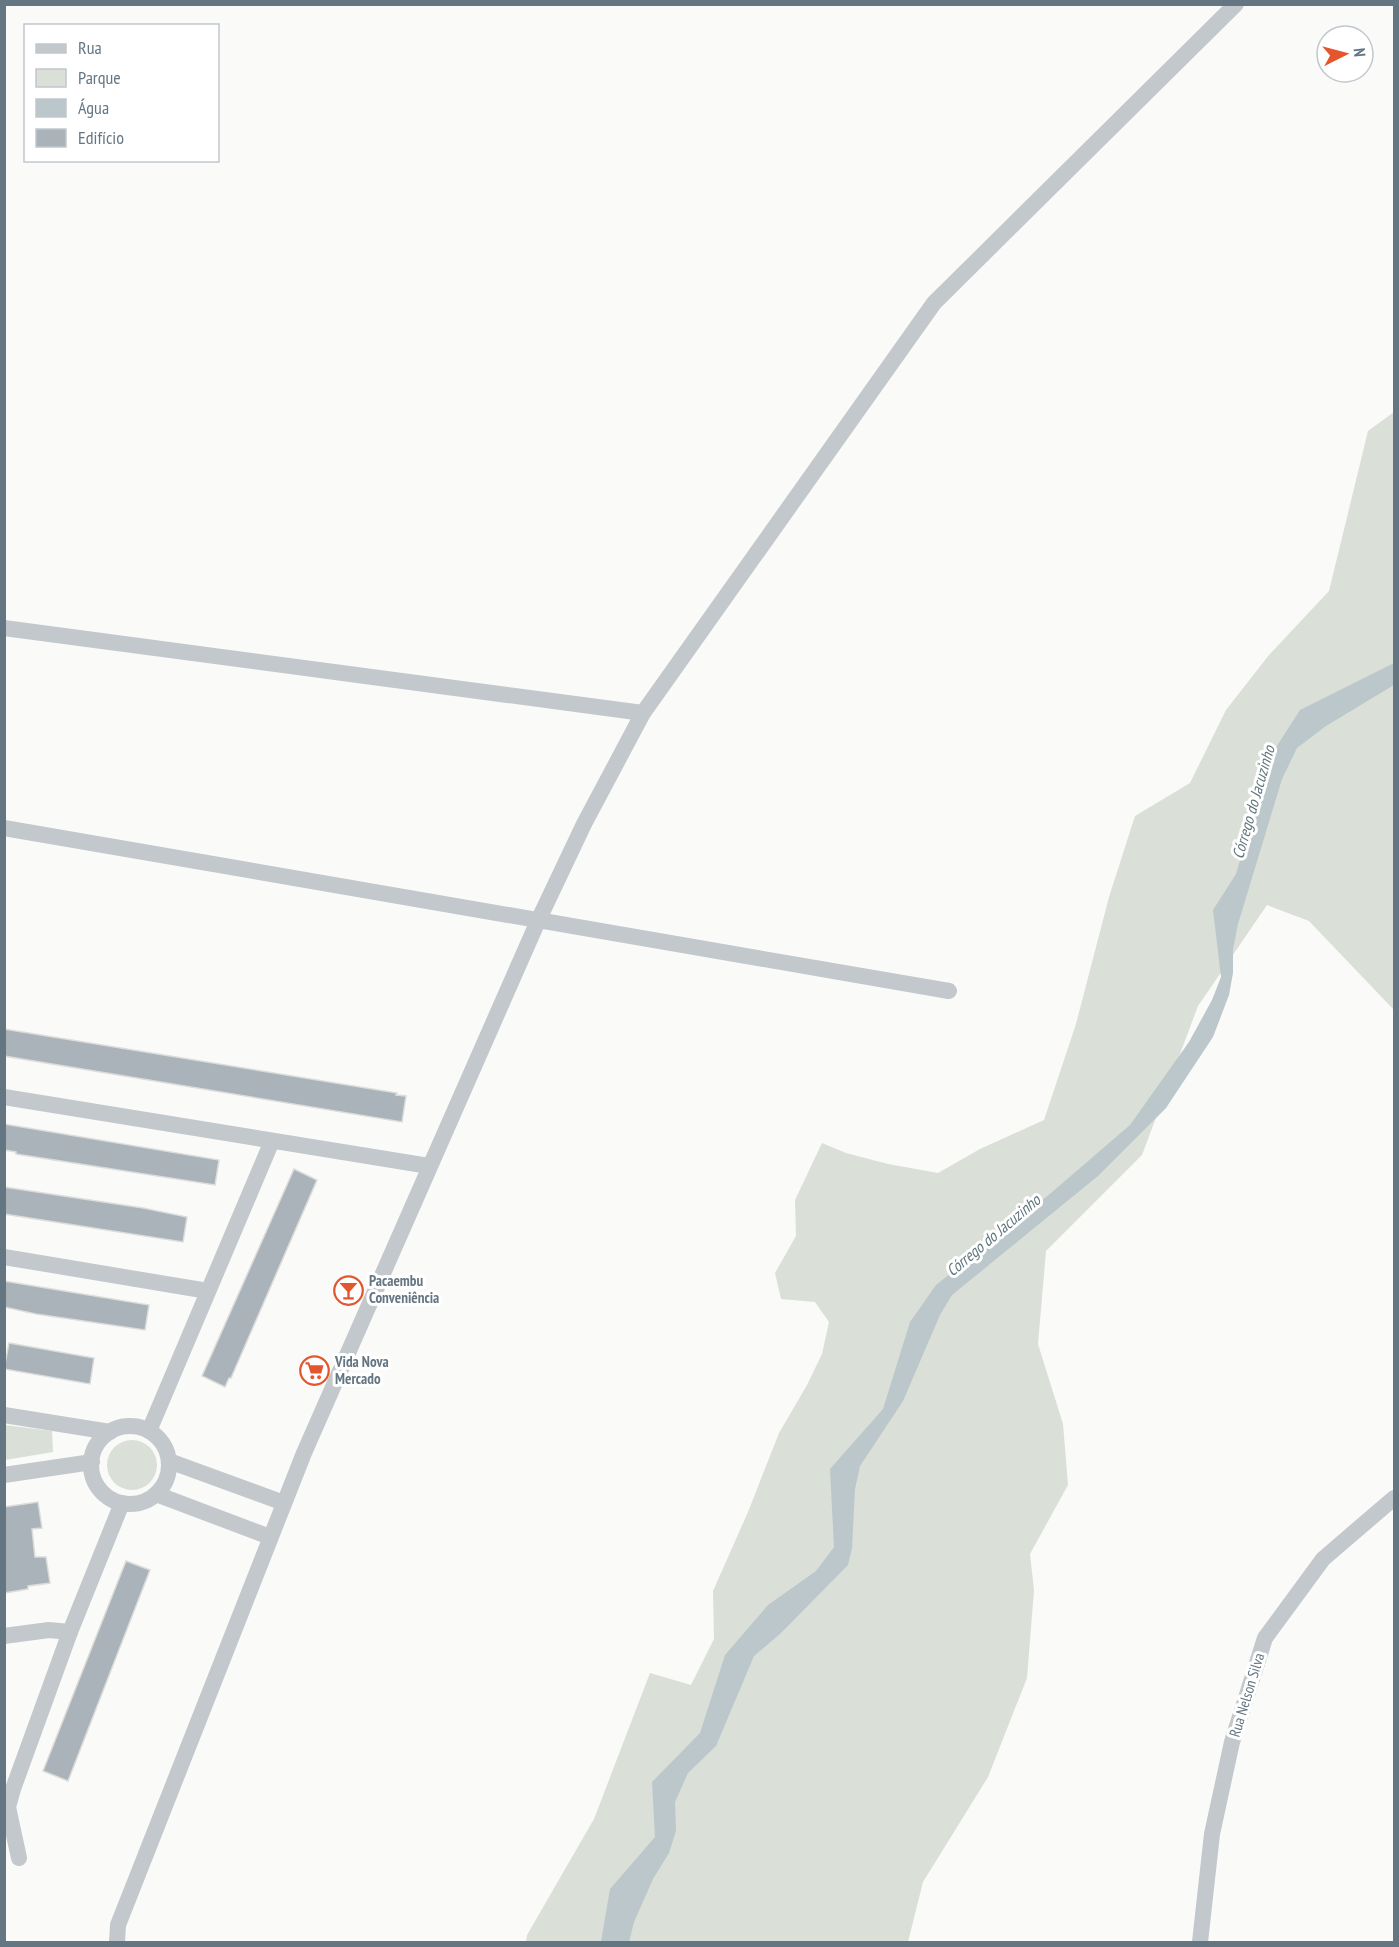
<svg xmlns="http://www.w3.org/2000/svg" width="1399" height="1947" viewBox="0 0 1399 1947" font-family="'PT Sans Narrow',sans-serif">
  <style>
    .green { fill: #dadfd7 }
    .water { fill: #bbc7cb }
    .building { fill: #aab3b9; stroke: #dcdcda; stroke-width: 1.5 }
    .lines { fill: none; stroke-linecap: round; stroke-linejoin: round }
    .street { stroke: #c3c8cc; stroke-width: 16 }
    .labels { text-anchor: middle; stroke-width: 6; stroke-linejoin: round; paint-order: stroke }
    .poi-label { font-size: 15px; font-weight: bold; fill: #657683; stroke: #fff; text-anchor: start }
    .street-label { font-size: 15px; fill: #657683; stroke: #fff }
    .water-label { font-size: 16px; font-style: italic; fill: #60757c; stroke: #fff }
  </style>
  <rect width="100%" height="100%" fill="#fafaf8"/>
  <!-- green -->
  <g class="green">
    <polygon points="1394,412 1394,1010 1309,921 1267,905 1198,1006 1142,1155 1046,1251 1038,1344 1063,1424 1068,1485 1030,1554 1034,1590 1027,1678 988,1777 923,1882 908,1942 526,1942 527,1935 594,1819 650,1673 691,1685 714,1639 713,1591 748,1512 779,1433 807,1385 822,1354 829,1322 815,1302 781,1299 775,1273 796,1236 795,1200 822,1143 846,1153 888,1164 938,1173 980,1149 1044,1120 1076,1024 1109,897 1135,816 1190,783 1226,710 1269,655 1329,591 1368,431"/>
    <polygon points="5,1425 52,1431 53,1452 5,1460"/>
    <circle cx="132" cy="1465" r="25"/>
  </g>
  <!-- water -->
  <polygon class="water" points="1394,663 1394,685 1326,726 1297,748 1282,779 1238,924 1233,949 1233,973 1229,995 1213,1037 1166,1108 1098,1176 952,1295 940,1315 903,1401 860,1466 855,1489 852,1548 848,1565 781,1633 754,1656 716,1746 688,1773 675,1802 676,1831 669,1853 653,1879 634,1922 629,1942 601,1942 610,1889 655,1837 652,1782 700,1733 725,1655 768,1605 816,1571 834,1547 830,1469 883,1409 910,1322 936,1285 1051,1193 1130,1125 1189,1042 1212,1000 1221,977 1213,910 1236,874 1255,810 1275,749 1300,710"/>
  <!-- building -->
  <g class="building">
    <polygon points="4,1029 397,1093 396,1095 406,1096 402,1122 4,1056"/>
    <polygon points="4,1124 219,1160 215,1185 16,1154 16,1152 4,1150"/>
    <polygon points="294,1169 317,1180 231,1378 229,1378 225,1387 202,1376"/>
    <polygon points="4,1187 143,1208 187,1217 183,1242 4,1214"/>
    <polygon points="4,1281 149,1305 145,1330 36,1314 4,1307"/>
    <polygon points="9,1343 94,1358 90,1384 4,1369"/>
    <polygon points="38,1502 42,1528 32,1529 35,1557 46,1557 50,1583 28,1586 28,1589 4,1593 4,1507"/>
    <polygon points="126,1561 150,1570 68,1781 43,1771"/>
  </g>
  <g class="lines">
    <!-- street -->
    <g class="street">
      <polyline points="4,628 643,713"/>
      <polyline points="4,828 949,991"/>
      <polyline points="4,1097 429,1166"/>
      <polyline points="4,1257 208,1291"/>
      <polyline points="4,1415 110,1432"/>
      <circle cx="130" cy="1465" r="39"/>
      <polyline points="149,1431 272,1141"/>
      <polyline points="169,1461 284,1503"/>
      <polyline points="4,1475 92,1462"/>
      <polyline points="156,1494 270,1537"/>
      <polyline points="4,1636 49,1630 70,1632"/>
      <polyline points="19,1858 8,1807 13,1789 70,1632 122,1503"/>
      <polyline points="117,1942 118,1925 304,1453 538,921 584,824 643,713 934,303 1236,4"/>
      <polyline points="1200,1942 1212,1834 1232,1742 1265,1638 1323,1559 1394,1498"/>
    </g>
  </g>
  <!-- icons -->
  <defs>
    <symbol id="bar-ring" viewBox="-11 -11 22 22"><circle r="9.5" fill="#fff" stroke="#e4572e" stroke-width="1.5"/><path d="M-6-5H6L.8 .8V4.5H3.5V6h-7V4.5H-.8V.8Z" fill="#e4572e"/></symbol>
    <symbol id="supermarket-ring" viewBox="-11 -11 22 22"><circle r="9.5" fill="#fff" stroke="#e4572e" stroke-width="1.5"/><path d="M-6-5.5h2.5l.6 2H6L4.5 2H-2.5L-4.4-4H-6ZM-1.5 3.2a1.3 1.3 0 1 0 .1 0ZM3 3.2a1.3 1.3 0 1 0 .1 0Z" fill="#e4572e"/></symbol>
  </defs>
  <g fill-rule="evenodd">
    <use href="#bar-ring" x="332" y="1274" width="33" height="33"/>
    <use href="#supermarket-ring" x="298" y="1354" width="33" height="33"/>
  </g>
  <g class="labels">
    <!-- poi labels -->
    <g class="poi-label">
      <text x="369" y="1286">Pacaembu<tspan x="369" dy="17">Conveniência</tspan></text>
      <text x="335" y="1367">Vida Nova<tspan x="335" dy="17">Mercado</tspan></text>
    </g>
    <!-- street labels -->
    <g class="street-label">
      <text transform="translate(1247 1695) rotate(-73)" y="5">Rua Nelson Silva</text>
    </g>
    <!-- water labels -->
    <g class="water-label">
      <text transform="translate(1253 802) rotate(-74)" y="6">Córrego do Jacuzinho</text>
      <text transform="translate(993 1235) rotate(-40)" y="6">Córrego do Jacuzinho</text>
    </g>
  </g>
  <!-- border -->
  <rect width="1399" height="1947" fill="none" stroke="#657683" stroke-width="12"/>
  <!-- legend -->
  <rect x="24" y="24" width="195" height="138" fill="#ffffff" stroke="#c1c8cd" stroke-width="1.5"/>
  <rect x="36" y="44" width="30" height="9" fill="#c3c8cc" stroke="#c1c8cd" stroke-width="1.5"/>
  <text x="78" y="54" font-size="18" fill="#657683">Rua</text>
  <rect x="36" y="69" width="30" height="18" fill="#dadfd7" stroke="#c1c8cd" stroke-width="1.5"/>
  <text x="78" y="84" font-size="18" fill="#657683">Parque</text>
  <rect x="36" y="99" width="30" height="18" fill="#bbc7cb" stroke="#c1c8cd" stroke-width="1.5"/>
  <text x="78" y="114" font-size="18" fill="#657683">Água</text>
  <rect x="36" y="129" width="30" height="18" fill="#aab3b9" stroke="#c1c8cd" stroke-width="1.5"/>
  <text x="78" y="144" font-size="18" fill="#657683">Edifício</text>
  <!-- north arrow -->
  <g transform="translate(1345 54) rotate(84)"><circle r="28" fill="#ffffff" stroke="#c1c8cd" stroke-width="1.5"/>
  <path d="M0-4.5L10 22L0 15L-10 22Z" fill="#e4572e"/>
  <text y="-9" font-size="16" font-weight="bold" text-anchor="middle" fill="#657683">N</text>
  </g>
</svg>
